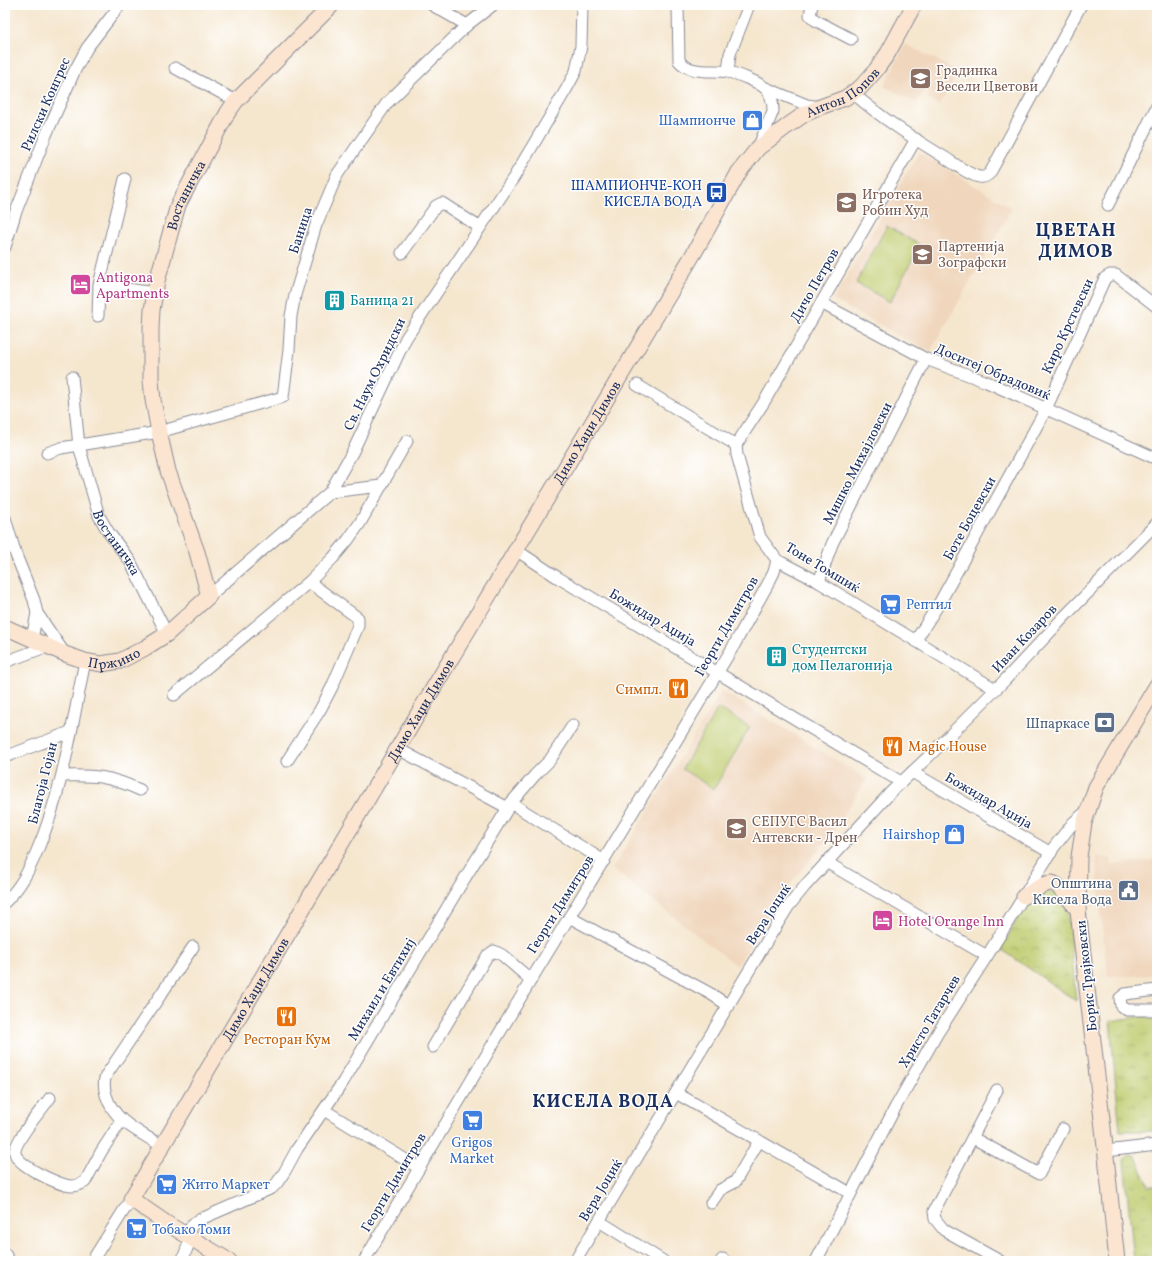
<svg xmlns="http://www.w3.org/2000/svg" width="1162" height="1266" viewBox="0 0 1162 1266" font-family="Vollkorn,serif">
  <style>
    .built { fill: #f0d6bc }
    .grass { fill: url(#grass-tufts); stroke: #6c7d65 }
    .park { fill: url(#park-crowns); stroke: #6c7d65 }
    .garden { fill: #becb6c; stroke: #6c7d65 }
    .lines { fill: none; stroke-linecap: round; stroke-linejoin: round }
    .street-casing { stroke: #888a96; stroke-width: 13 }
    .secondary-casing { stroke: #888a96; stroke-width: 17 }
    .street { stroke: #fff; stroke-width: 11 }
    .secondary { stroke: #fce5d0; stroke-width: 15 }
    .labels { text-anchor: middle; stroke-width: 3; stroke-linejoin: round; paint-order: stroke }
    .education-label { font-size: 14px; fill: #785e54; stroke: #fff; text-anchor: start }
    .street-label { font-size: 14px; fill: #1b2f5e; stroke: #fff }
    .shop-label { font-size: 14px; fill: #366cbe; stroke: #fff; text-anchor: start }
    .transit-label { font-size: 14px; fill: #164399; stroke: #fff; text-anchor: end }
    .hotel-label { font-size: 14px; fill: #b23c85; stroke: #fff; text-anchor: start }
    .culture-label { font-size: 14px; fill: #0d838f; stroke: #fff; text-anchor: start }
    .food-label { font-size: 14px; fill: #c56008; stroke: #fff; text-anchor: end }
    .service-label { font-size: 14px; fill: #4e5e75; stroke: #fff; text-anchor: end }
    .district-label { font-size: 18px; font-weight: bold; letter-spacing: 1px; fill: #1b2f5e; stroke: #fff }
  </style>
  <defs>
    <pattern id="grass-tufts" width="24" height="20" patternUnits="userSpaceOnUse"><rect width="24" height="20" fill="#becb6c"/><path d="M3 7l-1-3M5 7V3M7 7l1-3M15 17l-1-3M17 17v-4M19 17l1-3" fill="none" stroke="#9aa55c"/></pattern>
    <pattern id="park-crowns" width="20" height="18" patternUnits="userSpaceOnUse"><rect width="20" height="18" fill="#becb6c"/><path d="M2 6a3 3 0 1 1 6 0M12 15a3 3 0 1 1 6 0" fill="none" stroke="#9aa55c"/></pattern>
  </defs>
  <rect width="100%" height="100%" fill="#fff"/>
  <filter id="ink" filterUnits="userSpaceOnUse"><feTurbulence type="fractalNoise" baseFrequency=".025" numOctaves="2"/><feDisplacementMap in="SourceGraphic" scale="8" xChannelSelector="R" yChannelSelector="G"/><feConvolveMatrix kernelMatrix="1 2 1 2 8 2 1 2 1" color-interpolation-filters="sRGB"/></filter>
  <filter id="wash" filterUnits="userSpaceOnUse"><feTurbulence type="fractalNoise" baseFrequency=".012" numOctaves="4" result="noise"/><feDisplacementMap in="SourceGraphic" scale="16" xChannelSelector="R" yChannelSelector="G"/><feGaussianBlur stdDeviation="0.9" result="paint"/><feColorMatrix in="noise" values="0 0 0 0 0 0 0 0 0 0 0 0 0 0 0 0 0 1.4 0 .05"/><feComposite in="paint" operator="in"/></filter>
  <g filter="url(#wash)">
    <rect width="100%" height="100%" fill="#f5e6ce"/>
    <!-- built -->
    <g class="built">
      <polygon points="905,44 958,71 940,105 927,99 930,92 924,89 917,103 884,86"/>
      <polygon points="919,152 1012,208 930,352 833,300"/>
      <polygon points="722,691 867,779 826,842 799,873 772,910 737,966 612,869"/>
      <polygon points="1096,856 1111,858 1112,865 1147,861 1157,859 1157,975 1108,976 1101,916"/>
    </g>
    <!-- grass -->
    <g class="grass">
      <polygon points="1157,1014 1157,1131 1120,1131 1110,1021"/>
      <polygon points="1131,1155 1136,1157 1149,1186 1157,1186 1157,1261 1134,1261 1124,1160 1127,1156"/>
    </g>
    <!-- park -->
    <polygon class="park" points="1045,891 1056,892 1066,905 1068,911 1076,1001 1001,949 1022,910 1029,901"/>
    <!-- garden -->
    <g class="garden">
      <polygon points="887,226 920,245 890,302 856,283"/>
      <polygon points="718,708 750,727 714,789 682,769"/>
    </g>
  </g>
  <g filter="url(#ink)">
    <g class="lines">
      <defs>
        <g id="street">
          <polyline points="432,5 467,25"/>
          <path d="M678 5 679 61C691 75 713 69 728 72 738 74 758 82 765 88 771 93 773 103 773 111L758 148"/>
          <polyline points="812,5 810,15 815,20 851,39"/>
          <polyline points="175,68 236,101"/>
          <polyline points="728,72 730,54 749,5"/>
          <polyline points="766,88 807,105 820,107"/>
          <path d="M853 93C881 118 913 138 944 157 955 164 967 174 979 177 984 178 987 176 990 173L1081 5"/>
          <polyline points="1108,205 1157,106"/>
          <polyline points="5,247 15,214 46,135 74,72 87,48 120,5"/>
          <polyline points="402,253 436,206 442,203 479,227"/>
          <polyline points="99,285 155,293"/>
          <polyline points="821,303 926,359 987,382 1157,459"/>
          <polyline points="98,316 99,285 125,179"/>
          <path id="s1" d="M72 377 79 446 99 516 109 533 130 561 167 634"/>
          <polyline points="637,385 736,445 737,455 760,537 777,560 819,582 995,689"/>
          <polyline points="736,445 764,402 916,139"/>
          <polyline points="47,453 61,448 159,432 283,397 289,350 291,316 295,295 316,225 337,175 387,103 467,25 493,5"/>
          <polyline points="330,492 381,486"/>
          <polyline points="5,518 16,555 34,600 37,613 65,654"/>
          <polyline points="516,550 557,577 901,782"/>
          <polyline points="819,582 832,544 926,359"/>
          <polyline points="209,596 330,492 353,451 406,338 514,177 567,88 576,71 581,46 582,5"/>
          <polyline points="32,639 37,613"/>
          <polyline points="916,640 940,602 1046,409 1105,278 1110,275 1116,275 1157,307"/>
          <polyline points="5,662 48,646"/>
          <polyline points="174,695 309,582 333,558 348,540 360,523 407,441"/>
          <polyline points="402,751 508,808"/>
          <polyline points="5,757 70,732"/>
          <polyline points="287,761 320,710 332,687 358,626 358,618 309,582"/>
          <polyline points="912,772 1051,853"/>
          <path d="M62 776C95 775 109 776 140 790"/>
          <polyline points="511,803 604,861"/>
          <polyline points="826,862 987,956"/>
          <path d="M5 902C21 887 29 870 37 851 63 791 72 725 85 661"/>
          <polyline points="569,917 711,994 729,1006"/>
          <polyline points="1157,990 1125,994 1120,998 1121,1006 1127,1010 1157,1010"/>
          <polyline points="433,1047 487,956 494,951 502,955 531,980"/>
          <polyline points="997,1090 934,1211 935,1219 944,1230 1000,1261"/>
          <polyline points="676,1093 850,1193"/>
          <path d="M50 1098C42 1109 15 1140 15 1152 15 1165 59 1185 71 1186 76 1186 81 1184 85 1182L101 1152 121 1121"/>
          <polyline points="324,1110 419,1168"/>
          <polyline points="973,1138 1039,1174 1063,1129"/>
          <path d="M162 1146C140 1132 114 1122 106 1095 104 1088 103 1080 107 1074L193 947"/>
          <polyline points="1106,1151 1157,1145"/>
          <polyline points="711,1203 720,1190 735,1182 759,1141"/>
          <polyline points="599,1221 663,1261"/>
          <polyline points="186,1235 193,1224 201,1219 272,1188 277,1183 285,1171 297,1149 343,1082 460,886 511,803 535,775 550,760 573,725"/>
          <polyline points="5,1254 9,1261"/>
          <polyline points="92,1261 131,1199"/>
          <polyline points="182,1261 191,1238"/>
          <polyline points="364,1261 531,980 733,647 769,582 774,572 777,560"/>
          <polyline points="575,1261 768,939 788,907 805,886 891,792 928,757 1005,680 1064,617 1157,523"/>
          <polyline points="721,1261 723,1259"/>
          <polyline points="816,1261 895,1108 937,1034 987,956 1054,847 1073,823 1088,810"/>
        </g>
        <g id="secondary">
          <path id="s2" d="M5 627 65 654 85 661 101 664 120 661 145 648 167 634 209 596 197 552 168 471 159 432 153 400 151 381V328L152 310 157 281 178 205 228 112 236 101 332 5"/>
          <path d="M1024 896C1030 893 1046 882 1052 883 1059 884 1073 904 1078 910"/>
          <path id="s3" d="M229 1261 166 1223 131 1199 434 687 694 253 739 172 758 148 786 127 803 115 820 107 845 98 861 87 876 70 888 53 914 5"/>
          <polyline points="1117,1261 1103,1128 1078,910 1079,857 1084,823 1096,787 1157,685"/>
        </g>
      </defs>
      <!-- street casing -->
      <use href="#street" class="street-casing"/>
      <!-- secondary casing -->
      <use href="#secondary" class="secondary-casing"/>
      <!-- street -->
      <use href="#street" class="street"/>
      <!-- secondary -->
      <use href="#secondary" class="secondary"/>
    </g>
  </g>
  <!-- icons -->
  <defs>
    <symbol id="school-square" viewBox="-11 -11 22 22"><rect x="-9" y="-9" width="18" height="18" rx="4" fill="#8d6e63" stroke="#fff"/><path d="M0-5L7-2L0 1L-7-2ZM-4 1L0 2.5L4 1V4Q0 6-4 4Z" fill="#fff"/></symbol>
    <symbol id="shop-square" viewBox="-11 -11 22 22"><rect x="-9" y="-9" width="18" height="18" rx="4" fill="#3f7fe0" stroke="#fff"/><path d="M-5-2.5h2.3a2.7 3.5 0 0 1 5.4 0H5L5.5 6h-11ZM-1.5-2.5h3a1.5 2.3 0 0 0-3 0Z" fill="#fff"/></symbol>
    <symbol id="bus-square" viewBox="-11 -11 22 22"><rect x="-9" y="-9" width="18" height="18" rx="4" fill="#1a4fb4" stroke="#fff"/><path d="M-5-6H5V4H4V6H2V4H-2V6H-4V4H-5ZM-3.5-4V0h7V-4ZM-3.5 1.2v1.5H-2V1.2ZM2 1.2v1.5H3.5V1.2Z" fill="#fff"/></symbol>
    <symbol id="hotel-square" viewBox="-11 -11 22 22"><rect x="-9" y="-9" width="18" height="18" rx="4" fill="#d1479c" stroke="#fff"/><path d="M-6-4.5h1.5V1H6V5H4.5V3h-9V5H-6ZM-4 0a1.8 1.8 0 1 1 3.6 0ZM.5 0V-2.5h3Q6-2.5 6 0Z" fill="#fff"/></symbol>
    <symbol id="building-square" viewBox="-11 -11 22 22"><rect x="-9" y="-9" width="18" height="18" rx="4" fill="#0f9aa8" stroke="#fff"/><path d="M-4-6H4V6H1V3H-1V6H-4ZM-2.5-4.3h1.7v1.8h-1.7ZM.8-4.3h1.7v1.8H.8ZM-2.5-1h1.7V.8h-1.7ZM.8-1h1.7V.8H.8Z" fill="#fff"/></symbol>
    <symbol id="supermarket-square" viewBox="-11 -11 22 22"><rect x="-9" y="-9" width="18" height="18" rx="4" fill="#3f7fe0" stroke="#fff"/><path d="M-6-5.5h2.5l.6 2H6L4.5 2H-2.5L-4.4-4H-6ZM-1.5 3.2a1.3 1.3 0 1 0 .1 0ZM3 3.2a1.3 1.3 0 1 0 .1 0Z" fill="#fff"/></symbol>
    <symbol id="restaurant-square" viewBox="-11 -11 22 22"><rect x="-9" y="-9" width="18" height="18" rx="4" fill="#e8710a" stroke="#fff"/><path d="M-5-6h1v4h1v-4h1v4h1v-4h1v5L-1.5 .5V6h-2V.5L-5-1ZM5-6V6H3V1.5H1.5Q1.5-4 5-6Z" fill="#fff"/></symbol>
    <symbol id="bank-square" viewBox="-11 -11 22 22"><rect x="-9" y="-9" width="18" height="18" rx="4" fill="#5c6f8a" stroke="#fff"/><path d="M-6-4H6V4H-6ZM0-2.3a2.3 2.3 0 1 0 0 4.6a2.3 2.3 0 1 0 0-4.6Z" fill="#fff"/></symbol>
    <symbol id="civic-square" viewBox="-11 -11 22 22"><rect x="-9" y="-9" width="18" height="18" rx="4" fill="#5c6f8a" stroke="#fff"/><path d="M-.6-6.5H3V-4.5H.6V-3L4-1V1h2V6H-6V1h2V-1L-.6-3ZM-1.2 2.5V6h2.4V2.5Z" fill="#fff"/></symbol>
  </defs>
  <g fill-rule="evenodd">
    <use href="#school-square" x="908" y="66" width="25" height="25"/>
    <use href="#shop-square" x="740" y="108" width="25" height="25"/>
    <use href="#bus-square" x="704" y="180" width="25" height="25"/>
    <use href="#school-square" x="834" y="190" width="25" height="25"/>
    <use href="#school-square" x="910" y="242" width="25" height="25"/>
    <use href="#hotel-square" x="68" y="272" width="25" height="25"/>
    <use href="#building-square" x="322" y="288" width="25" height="25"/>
    <use href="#supermarket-square" x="878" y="592" width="25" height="25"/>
    <use href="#building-square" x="764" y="644" width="25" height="25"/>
    <use href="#restaurant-square" x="666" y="676" width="25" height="25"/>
    <use href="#bank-square" x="1092" y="710" width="25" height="25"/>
    <use href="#restaurant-square" x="880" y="734" width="25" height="25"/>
    <use href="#school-square" x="724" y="816" width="25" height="25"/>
    <use href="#shop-square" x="942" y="822" width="25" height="25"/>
    <use href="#civic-square" x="1116" y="878" width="25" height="25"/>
    <use href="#hotel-square" x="870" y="908" width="25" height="25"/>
    <use href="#restaurant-square" x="274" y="1004" width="25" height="25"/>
    <use href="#supermarket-square" x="460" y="1108" width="25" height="25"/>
    <use href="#supermarket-square" x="154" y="1172" width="25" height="25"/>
    <use href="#supermarket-square" x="124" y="1216" width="25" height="25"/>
  </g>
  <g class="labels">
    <!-- education labels -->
    <g class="education-label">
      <text x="936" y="75">Градинка<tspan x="936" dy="16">Весели Цветови</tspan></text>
      <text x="862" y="199">Игротека<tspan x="862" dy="16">Робин Худ</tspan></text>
      <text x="938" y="251">Партенија<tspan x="938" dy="16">Зографски</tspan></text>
      <text x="752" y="826">СЕПУГС Васил<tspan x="752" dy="16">Антевски - Дрен</tspan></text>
    </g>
    <!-- street labels -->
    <g class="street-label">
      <text dy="5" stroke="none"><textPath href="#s3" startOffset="1442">Антон Попов</textPath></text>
      <text transform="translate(45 104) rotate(-66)" y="5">Рилски Конгрес</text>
      <text dy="5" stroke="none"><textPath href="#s2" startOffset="648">Востаничка</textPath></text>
      <text transform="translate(300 230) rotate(-72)" y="5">Баница</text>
      <text transform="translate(814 285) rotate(-60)" y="5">Дичо Петров</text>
      <text transform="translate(1067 326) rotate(-65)" y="5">Киро Крстевски</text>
      <text transform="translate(993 371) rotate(23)" y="5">Доситеј Обрадовиќ</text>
      <text transform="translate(374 374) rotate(-64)" y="5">Св. Наум Охридски</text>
      <text dy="5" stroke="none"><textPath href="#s3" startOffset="1008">Димо Хаџи Димов</textPath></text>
      <text transform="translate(857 463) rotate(-63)" y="5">Мишко Михајловски</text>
      <text transform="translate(969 518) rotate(-61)" y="5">Боте Боцевски</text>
      <text dy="5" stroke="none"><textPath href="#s1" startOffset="174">Востаничка</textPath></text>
      <text transform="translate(823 567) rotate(31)" y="5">Тоне Томшиќ</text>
      <text transform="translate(653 617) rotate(31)" y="5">Божидар Аџија</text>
      <text transform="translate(726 626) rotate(-60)" y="5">Георги Димитров</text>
      <text transform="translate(1024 638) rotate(-47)" y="5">Иван Козаров</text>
      <text dy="5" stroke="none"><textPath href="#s2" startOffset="117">Пржино</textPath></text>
      <text dy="5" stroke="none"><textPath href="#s3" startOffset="684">Димо Хаџи Димов</textPath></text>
      <text transform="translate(42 783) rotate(-76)" y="5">Благоја Гојан</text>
      <text transform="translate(989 800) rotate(30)" y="5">Божидар Аџија</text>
      <text transform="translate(560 904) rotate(-58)" y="5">Георги Димитров</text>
      <text transform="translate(768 914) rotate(-57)" y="5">Вера Јоциќ</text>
      <text transform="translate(1086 976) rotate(-96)" y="5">Борис Трајковски</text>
      <text dy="5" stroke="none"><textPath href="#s3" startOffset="360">Димо Хаџи Димов</textPath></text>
      <text transform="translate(381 989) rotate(-59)" y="5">Михаил и Евтихиј</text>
      <text transform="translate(929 1021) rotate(-59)" y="5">Христо Татарчев</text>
      <text transform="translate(393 1182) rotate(-59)" y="5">Георги Димитров</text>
      <text transform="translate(600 1190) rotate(-59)" y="5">Вера Јоциќ</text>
    </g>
    <!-- shop labels -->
    <g class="shop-label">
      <text x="736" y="125" text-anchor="end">Шампионче</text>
      <text x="906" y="609">Рептил</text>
      <text x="940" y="839" text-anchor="end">Hairshop</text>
      <text x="472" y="1147" text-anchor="middle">Grigos<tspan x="472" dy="16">Market</tspan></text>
      <text x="182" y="1189">Жито Маркет</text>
      <text x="152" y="1234">Тобако Томи</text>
    </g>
    <!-- transit labels -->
    <g class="transit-label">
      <text x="702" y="190">ШАМПИОНЧЕ-КОН<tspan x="702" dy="16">КИСЕЛА ВОДА</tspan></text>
    </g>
    <!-- hotel labels -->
    <g class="hotel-label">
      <text x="96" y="282">Antigona<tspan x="96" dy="16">Apartments</tspan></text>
      <text x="898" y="926">Hotel Orange Inn</text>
    </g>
    <!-- culture labels -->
    <g class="culture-label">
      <text x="350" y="305">Баница 21</text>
      <text x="792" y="654">Студентски<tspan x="792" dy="16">дом Пелагонија</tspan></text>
    </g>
    <!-- food labels -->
    <g class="food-label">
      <text x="662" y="694">Симпл.</text>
      <text x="908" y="751" text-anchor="start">Magic House</text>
      <text x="287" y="1044" text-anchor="middle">Ресторан Кум</text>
    </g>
    <!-- service labels -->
    <g class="service-label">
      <text x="1090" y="728">Шпаркасе</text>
      <text x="1112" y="888">Општина<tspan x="1112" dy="16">Кисела Вода</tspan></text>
    </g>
    <!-- district labels -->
    <g class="district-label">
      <text x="1076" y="236">ЦВЕТАН<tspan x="1076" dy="21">ДИМОВ</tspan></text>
      <text x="603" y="1107">КИСЕЛА ВОДА</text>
    </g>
  </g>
  <!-- margin -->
  <rect width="1162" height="1266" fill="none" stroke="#fff" stroke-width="20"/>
</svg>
